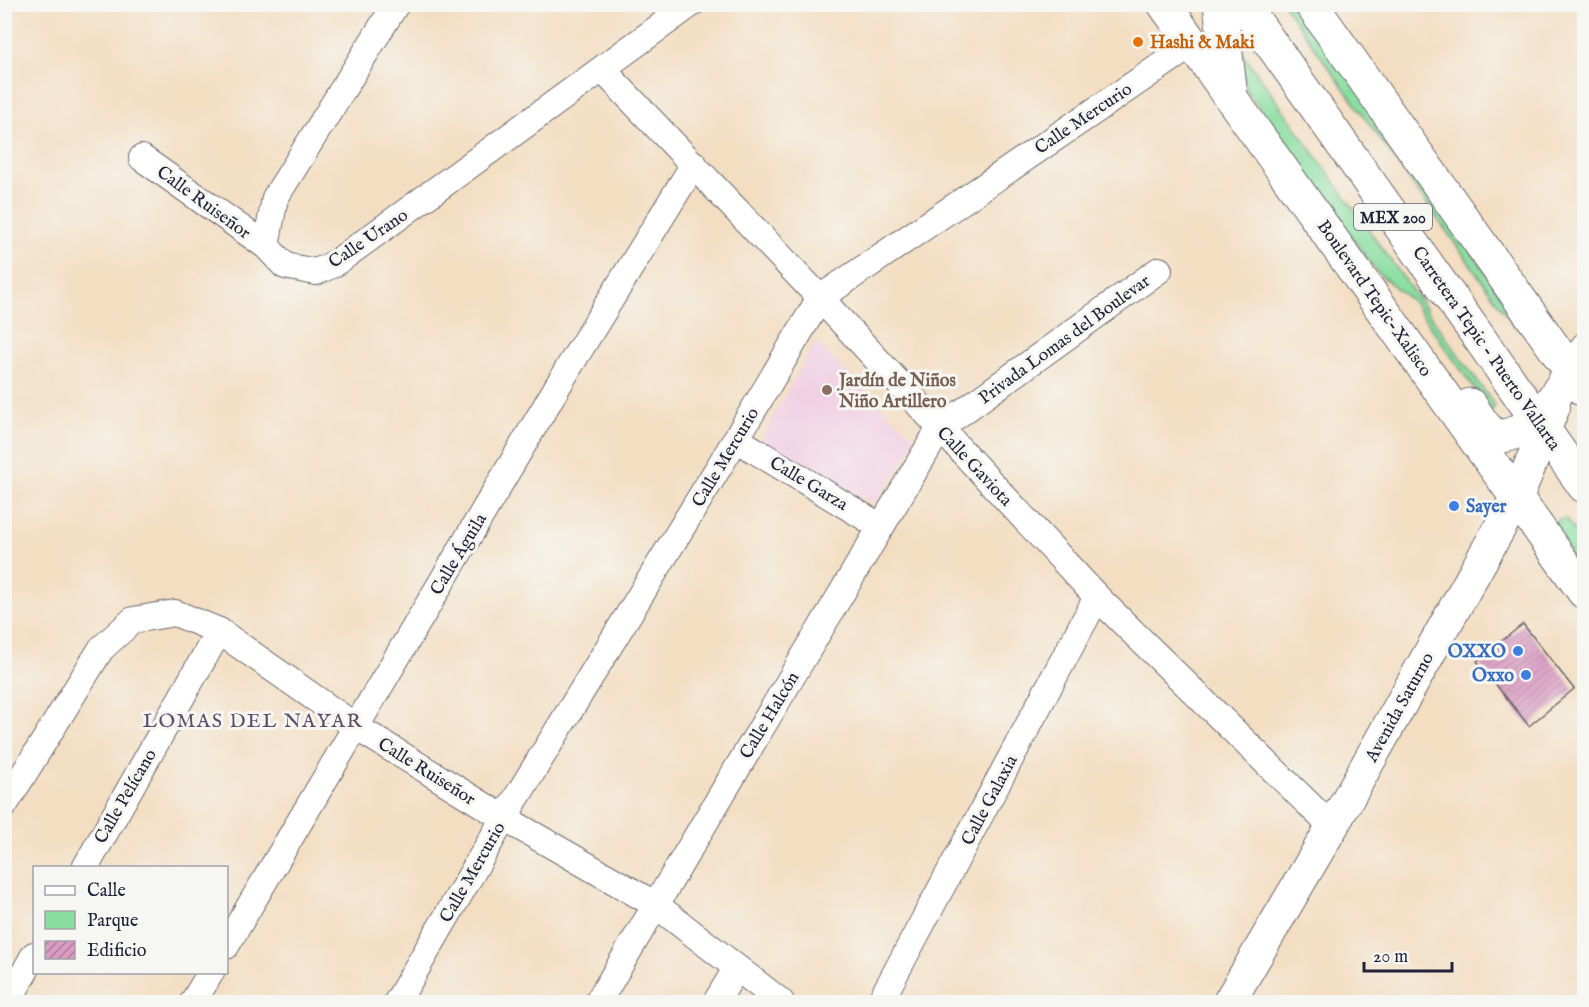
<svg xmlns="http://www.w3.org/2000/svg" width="1589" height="1007" viewBox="0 0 1589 1007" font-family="'IM FELL English',serif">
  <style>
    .built { fill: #f1d0e3 }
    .green { fill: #8adea0; stroke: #56806e; stroke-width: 1.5 }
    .building { fill: url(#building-hatch) }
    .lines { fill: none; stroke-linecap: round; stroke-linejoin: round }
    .minor-casing { stroke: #6b646a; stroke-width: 28 }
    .tertiary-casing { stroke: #6b646a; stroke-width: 34 }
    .secondary-casing { stroke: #6b646a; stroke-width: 35 }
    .trunk-casing { stroke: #6b646a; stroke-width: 35 }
    .minor { stroke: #fff; stroke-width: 26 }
    .tertiary { stroke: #fff; stroke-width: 32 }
    .secondary { stroke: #fff; stroke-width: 33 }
    .trunk { stroke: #fff; stroke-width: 33 }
    .food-dot { fill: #e8710a; stroke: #f6f6f2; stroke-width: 2 }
    .education-dot { fill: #8d6e63; stroke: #f6f6f2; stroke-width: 2 }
    .shop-dot { fill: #3f7fe0; stroke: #f6f6f2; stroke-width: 2 }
    .labels { text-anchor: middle; stroke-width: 6; stroke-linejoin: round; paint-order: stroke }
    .shield { fill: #f6f6f2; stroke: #626272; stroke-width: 1.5 }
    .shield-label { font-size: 16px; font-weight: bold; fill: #22223b }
    .food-label { font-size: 18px; font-weight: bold; fill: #c56008; stroke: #f6f6f2; text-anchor: start }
    .street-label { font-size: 18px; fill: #22223b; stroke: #f6f6f2 }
    .education-label { font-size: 18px; font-weight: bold; fill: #785e54; stroke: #f6f6f2; text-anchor: start }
    .shop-label { font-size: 18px; font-weight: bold; fill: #366cbe; stroke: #f6f6f2; text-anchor: end }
    .neighbourhood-label { font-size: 20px; letter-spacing: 1.5px; fill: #624c6a; stroke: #f6f6f2 }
  </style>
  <defs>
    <pattern id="building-hatch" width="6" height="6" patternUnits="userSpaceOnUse" patternTransform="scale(1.5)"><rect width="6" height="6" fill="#da9bc2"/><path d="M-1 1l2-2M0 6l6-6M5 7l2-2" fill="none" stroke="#b07e9f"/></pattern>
  </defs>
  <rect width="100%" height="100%" fill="#f6f6f2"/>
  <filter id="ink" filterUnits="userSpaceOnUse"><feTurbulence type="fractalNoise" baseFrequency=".0167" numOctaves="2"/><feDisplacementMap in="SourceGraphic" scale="12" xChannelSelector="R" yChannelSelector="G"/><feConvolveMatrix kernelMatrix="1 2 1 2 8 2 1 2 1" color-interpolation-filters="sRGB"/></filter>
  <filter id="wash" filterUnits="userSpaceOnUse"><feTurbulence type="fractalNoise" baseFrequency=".008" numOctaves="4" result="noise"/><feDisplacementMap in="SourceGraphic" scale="24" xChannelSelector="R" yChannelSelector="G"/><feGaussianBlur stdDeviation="1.35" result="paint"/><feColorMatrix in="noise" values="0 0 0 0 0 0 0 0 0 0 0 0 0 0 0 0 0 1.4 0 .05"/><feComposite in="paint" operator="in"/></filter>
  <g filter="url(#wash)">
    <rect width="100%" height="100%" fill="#f3dec2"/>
    <!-- built -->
    <polygon class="built" points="815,341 916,439 876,504 759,443"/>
    <!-- green -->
    <g class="green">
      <polygon points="1284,5 1311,5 1522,329 1516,328"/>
      <polygon points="1233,40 1495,406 1492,410 1489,409 1413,302 1377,272 1246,90"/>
      <polygon points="1566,519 1584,545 1584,579 1553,523 1558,520"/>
    </g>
    <g id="blocks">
      <!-- building -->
      <polygon class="building" points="1523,624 1574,689 1529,726 1477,661"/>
    </g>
  </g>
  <g filter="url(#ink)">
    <use href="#blocks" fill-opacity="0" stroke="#6b646a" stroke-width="1.5"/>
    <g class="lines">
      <defs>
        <g id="minor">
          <polyline points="396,4 275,198 266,246 285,266 316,272 334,264 691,4"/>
          <polyline points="603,70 820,298 1097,597 1332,827"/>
          <polyline points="142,158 266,246"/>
          <polyline points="1571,371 1584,346"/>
          <polyline points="736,439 881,527"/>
          <polyline points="4,806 101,649 133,620 175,613 219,631 356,727 504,818 656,905 781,1002"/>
          <polyline points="85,868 219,631"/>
          <polyline points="226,946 569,367 694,164"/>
          <polyline points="8,1002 34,955"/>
          <polyline points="193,1002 211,972"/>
          <polyline points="397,1002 504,818 736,439 820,298 1193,44"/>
          <polyline points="598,1002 940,428 1159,270"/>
          <polyline points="716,1002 736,969"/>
          <polyline points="880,1002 1097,597"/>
        </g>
        <polyline id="tertiary" points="1229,1002 1332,827 1517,497 1554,407"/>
        <g id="secondary">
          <polyline points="1164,4 1584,592"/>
          <polyline points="1311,4 1584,390"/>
          <path d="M1470 405C1477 414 1484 429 1494 434 1501 438 1509 435 1516 432 1543 419 1555 396 1571 371"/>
        </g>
        <g id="trunk">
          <polyline points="1220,4 1231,96"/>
          <polyline points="1243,4 1584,486"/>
        </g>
      </defs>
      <!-- minor casing -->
      <use href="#minor" class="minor-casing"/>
      <!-- tertiary casing -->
      <use href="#tertiary" class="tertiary-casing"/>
      <!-- secondary casing -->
      <use href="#secondary" class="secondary-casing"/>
      <!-- trunk casing -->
      <use href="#trunk" class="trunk-casing"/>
      <!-- minor -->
      <use href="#minor" class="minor"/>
      <!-- tertiary -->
      <use href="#tertiary" class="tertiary"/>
      <!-- secondary -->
      <use href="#secondary" class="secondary"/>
      <!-- trunk -->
      <use href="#trunk" class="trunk"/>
    </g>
  </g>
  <!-- markers -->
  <circle class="food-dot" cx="1138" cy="42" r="6"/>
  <circle class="education-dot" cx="827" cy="390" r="6"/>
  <g class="shop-dot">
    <circle cx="1454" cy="506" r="6"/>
    <circle cx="1518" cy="651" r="6"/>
    <circle cx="1526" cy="675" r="6"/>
  </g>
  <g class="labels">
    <!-- shield labels -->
    <rect class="shield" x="1354" y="204" width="78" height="26" rx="4.5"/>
    <g class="shield-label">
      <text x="1393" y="223">MEX 200</text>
    </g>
    <!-- food labels -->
    <g class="food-label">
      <text x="1150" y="48">Hashi &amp; Maki</text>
    </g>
    <!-- street labels -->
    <g class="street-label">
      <text transform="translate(1083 118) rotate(-34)" y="6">Calle Mercurio</text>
      <text transform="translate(204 202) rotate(36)" y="6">Calle Ruiseñor</text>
      <text transform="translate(368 238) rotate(-34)" y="6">Calle Urano</text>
      <text transform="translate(1375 298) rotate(55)" y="6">Boulevard Tepic-Xalisco</text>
      <text transform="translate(1064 339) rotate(-36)" y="6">Privada Lomas del Boulevar</text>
      <text transform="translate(1487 348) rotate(55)" y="6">Carretera Tepic - Puerto Vallarta</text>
      <text transform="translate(725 457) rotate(-59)" y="6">Calle Mercurio</text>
      <text transform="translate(975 466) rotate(47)" y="6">Calle Gaviota</text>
      <text transform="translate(809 483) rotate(31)" y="6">Calle Garza</text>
      <text transform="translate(458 554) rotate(-59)" y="6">Calle Águila</text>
      <text transform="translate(1399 707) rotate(-61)" y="6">Avenida Saturno</text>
      <text transform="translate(769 715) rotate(-59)" y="6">Calle Halcón</text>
      <text transform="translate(427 771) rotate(32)" y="6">Calle Ruiseñor</text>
      <text transform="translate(125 796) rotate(-60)" y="6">Calle Pelícano</text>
      <text transform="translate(989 800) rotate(-62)" y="6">Calle Galaxia</text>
      <text transform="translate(472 872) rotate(-60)" y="6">Calle Mercurio</text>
    </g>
    <!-- education labels -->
    <g class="education-label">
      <text x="839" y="386">Jardín de Niños<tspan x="839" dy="21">Niño Artillero</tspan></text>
    </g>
    <!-- shop labels -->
    <g class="shop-label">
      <text x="1466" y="512" text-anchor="start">Sayer</text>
      <text x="1506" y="657">OXXO</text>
      <text x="1514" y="681">Oxxo</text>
    </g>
    <!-- neighbourhood labels -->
    <g class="neighbourhood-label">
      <text x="253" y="727">LOMAS DEL NAYAR</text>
    </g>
  </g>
  <!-- margin -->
  <rect width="1589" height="1007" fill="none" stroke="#f6f6f2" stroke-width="24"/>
  <!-- legend -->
  <rect x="33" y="866" width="195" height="108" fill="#f6f6f2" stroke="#a1a1a9" stroke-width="1.5"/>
  <rect x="45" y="886" width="30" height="9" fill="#ffffff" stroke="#a1a1a9" stroke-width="1.5"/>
  <text x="87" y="896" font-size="18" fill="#22223b">Calle</text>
  <rect x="45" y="911" width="30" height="18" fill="#8adea0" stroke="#a1a1a9" stroke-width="1.5"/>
  <text x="87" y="926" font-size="18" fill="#22223b">Parque</text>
  <rect x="45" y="941" width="30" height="18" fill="url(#building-hatch)" stroke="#a1a1a9" stroke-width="1.5"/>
  <text x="87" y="956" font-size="18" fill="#22223b">Edificio</text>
  <!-- scale -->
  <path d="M1364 962v9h88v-9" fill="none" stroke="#22223b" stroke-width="3"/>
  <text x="1373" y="962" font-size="18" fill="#22223b" stroke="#f6f6f2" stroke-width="4.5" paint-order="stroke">20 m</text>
</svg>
